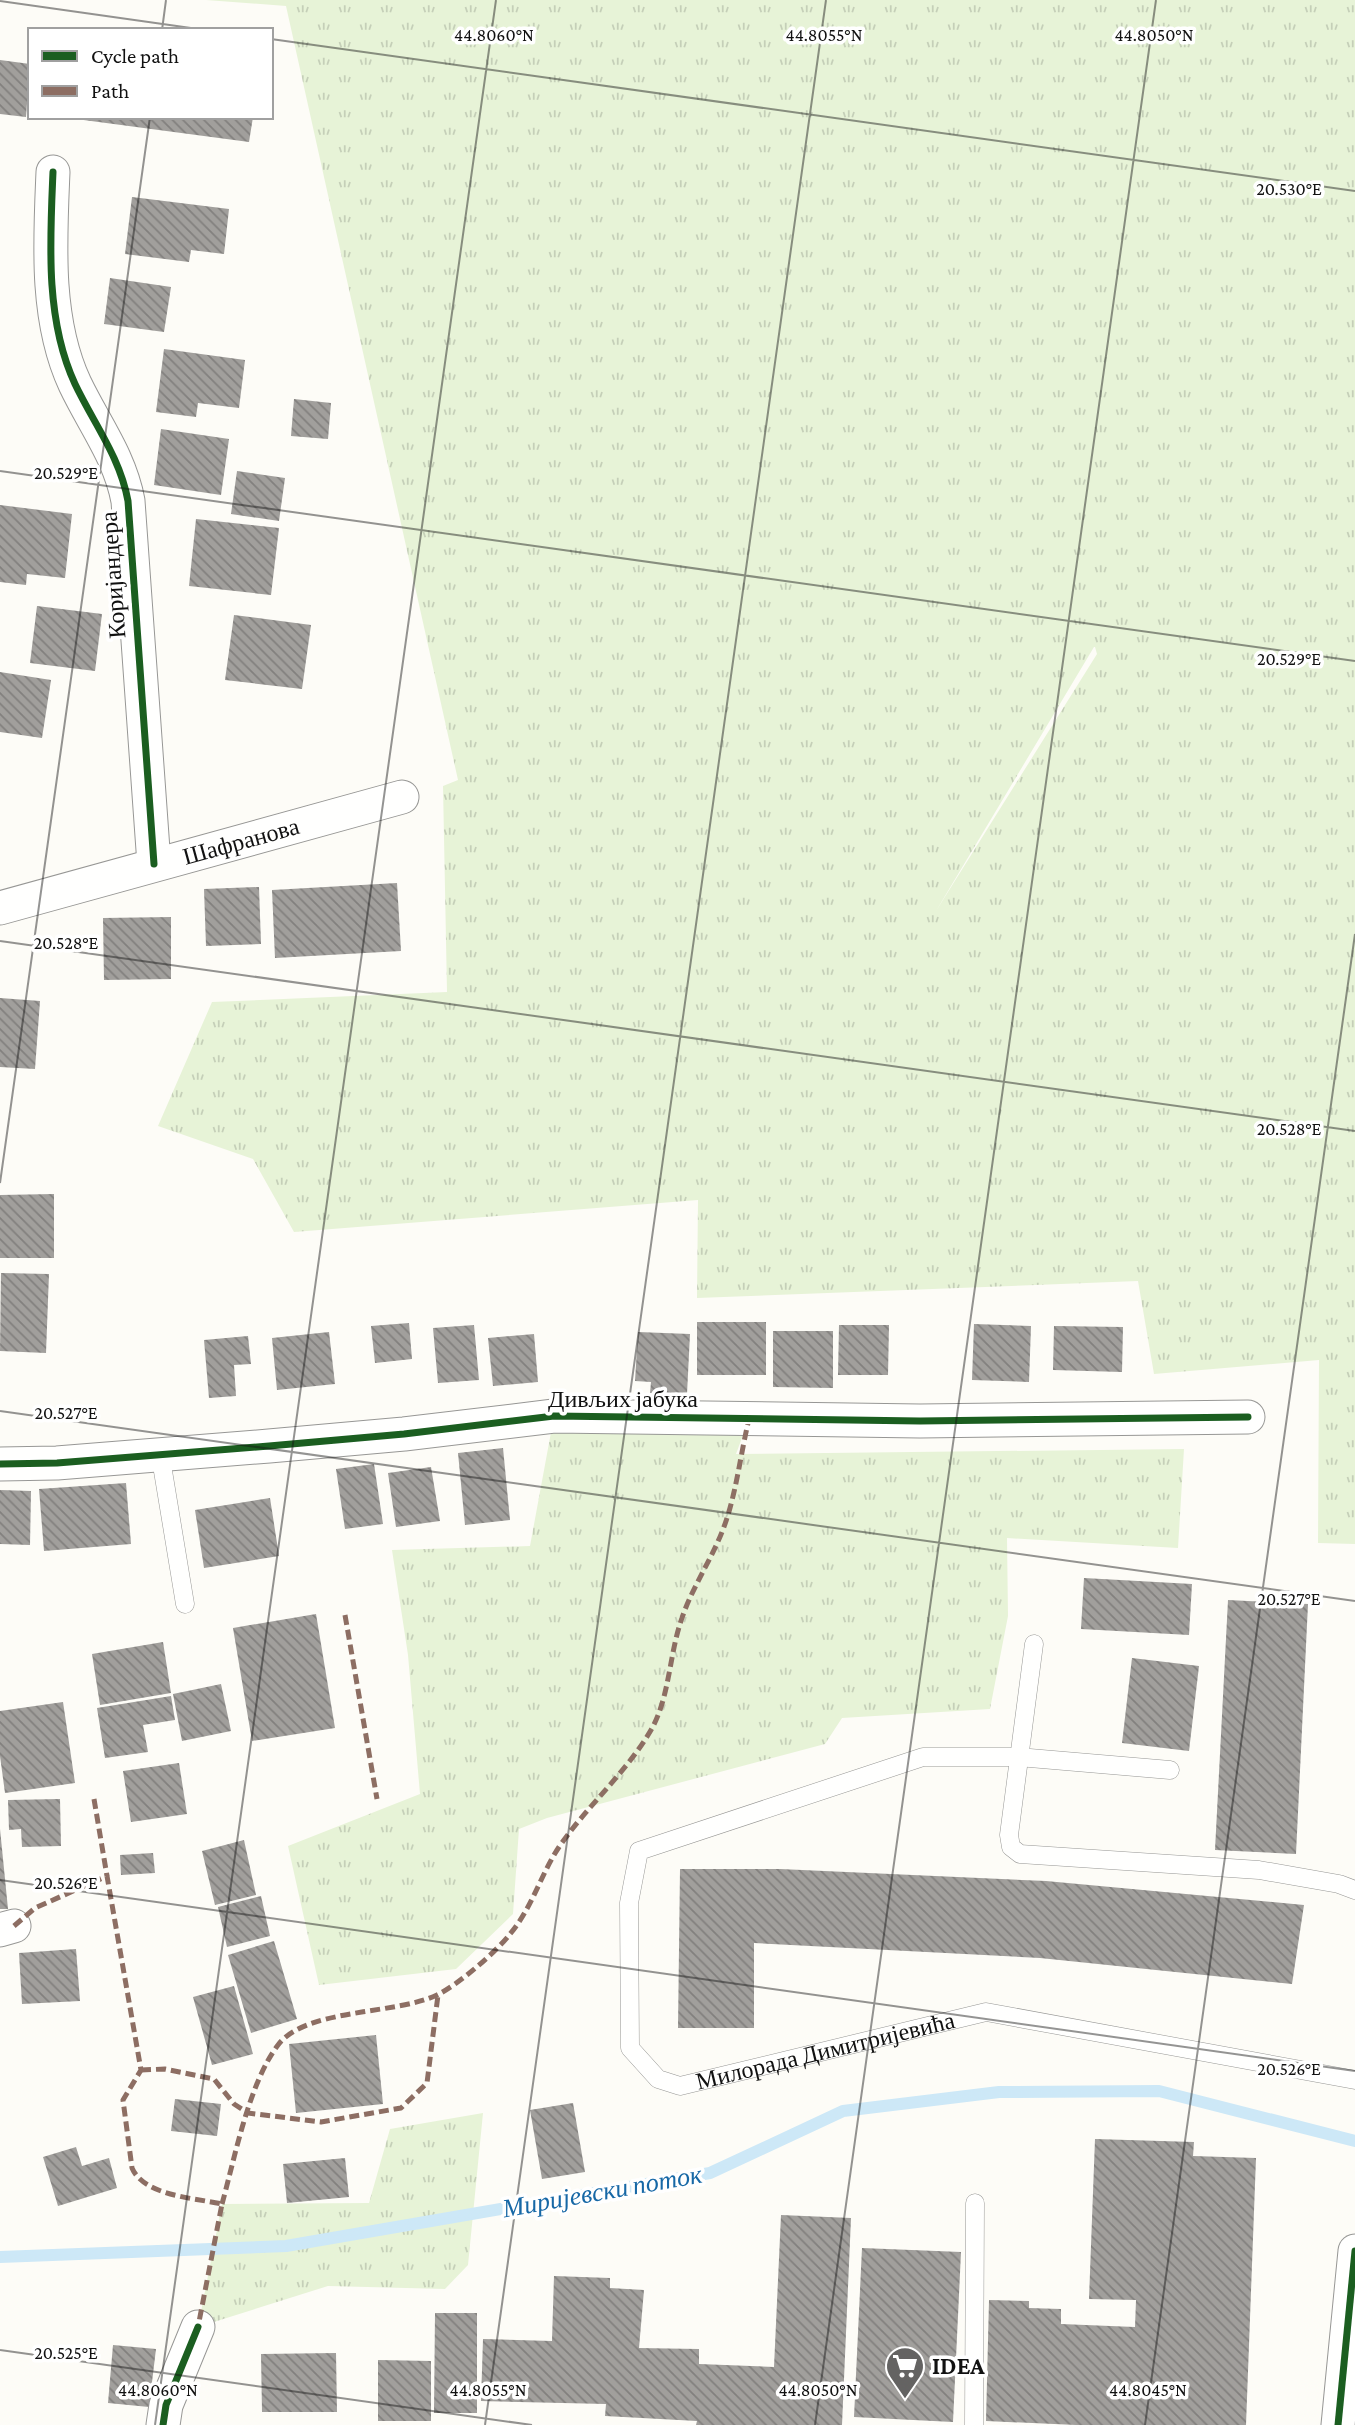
<svg xmlns="http://www.w3.org/2000/svg" width="1355" height="2425" viewBox="0 0 1355 2425" font-family="'Crimson Pro',serif">
  <style>
    .grass { fill: url(#grass-tufts); fill-rule: evenodd }
    .lines { fill: none; stroke-linecap: round; stroke-linejoin: round }
    .stream { stroke: #cde8f7; stroke-width: 12 }
    .building { fill: url(#building-back-hatch) }
    .lane-casing { stroke: #979795; stroke-width: 19 }
    .street-casing { stroke: #979795; stroke-width: 35 }
    .lane { stroke: #fffffe; stroke-width: 18 }
    .street { stroke: #fffffe; stroke-width: 33 }
    .quiet { stroke: #8d6e63; stroke-width: 5; stroke-dasharray: 10 5; stroke-linecap: butt }
    .cycleway-casing { stroke: #fff; stroke-width: 11 }
    .cycleway { stroke: #1b5e20; stroke-width: 7 }
    .ticks { fill: none; stroke: #111; stroke-width: 2; stroke-opacity: 0.45 }
    .labels { text-anchor: middle; stroke-width: 7; stroke-linejoin: round; paint-order: stroke }
    .street-label { font-size: 24px; fill: #111; stroke: #fff }
    .poi-label { font-size: 24px; font-weight: bold; fill: #111; stroke: #fff; text-anchor: start }
    .water-label { font-size: 26px; font-style: italic; fill: #1768a6; stroke: #fff }
    .ticks-label { font-size: 18px; text-anchor: middle; fill: #111; stroke: #fff; stroke-width: 7; stroke-linejoin: round; paint-order: stroke }
  </style>
  <defs>
    <pattern id="grass-tufts" width="24" height="20" patternUnits="userSpaceOnUse" patternTransform="scale(1.75)"><rect width="24" height="20" fill="#e7f3d7"/><path d="M3 7l-1-3M5 7V3M7 7l1-3M15 17l-1-3M17 17v-4M19 17l1-3" fill="none" stroke="#c5cfb8"/></pattern>
    <pattern id="building-back-hatch" width="6" height="6" patternUnits="userSpaceOnUse" patternTransform="scale(1.75)"><rect width="6" height="6" fill="#a19f9c"/><path d="M-1 5l2 2M0 0l6 6M5-1l2 2" fill="none" stroke="#82807e"/></pattern>
  </defs>
  <rect width="100%" height="100%" fill="#fdfcf7"/>
  <!-- grass -->
  <g class="grass">
    <path d="M206 0H1355V1544L1318 1543 1319 1360 1154 1374 1138 1281 697 1298 698 1200 294 1232 253 1159 158 1126 212 1002 447 992 443 786 458 780 286 6ZM1095 647 1097 654 936 911 1094 647Z"/>
    <polygon points="554,1416 749,1419 736,1454 1184,1449 1178,1548 1007,1538 1008,1616 990,1709 842,1718 825,1744 547,1818 519,1829 513,1914 456,1969 319,1985 288,1846 420,1794 408,1655 392,1550 530,1546"/>
    <polygon points="483,2113 468,2265 445,2289 328,2286 198,2327 222,2204 369,2203 390,2129"/>
  </g>
  <g class="lines">
    <!-- stream -->
    <polyline class="stream" points="0,2257 286,2246 710,2173 843,2111 999,2092 1159,2091 1355,2141"/>
  </g>
  <!-- building -->
  <g class="building">
    <polygon points="0,60 30,64 26,117 0,114"/>
    <polygon points="61,117 253,117 249,142"/>
    <polygon points="132,197 229,209 224,254 191,250 189,262 125,254"/>
    <polygon points="110,278 171,287 164,332 104,324"/>
    <polygon points="164,349 245,360 239,408 198,403 196,417 156,412"/>
    <polygon points="294,399 331,403 328,439 291,436"/>
    <polygon points="161,429 229,439 221,495 154,485"/>
    <polygon points="237,471 285,478 279,521 231,514"/>
    <polygon points="0,505 72,514 65,578 27,574 26,585 0,582"/>
    <polygon points="196,519 279,528 271,595 189,586"/>
    <polygon points="37,606 102,614 95,671 30,663"/>
    <polygon points="234,615 311,625 302,689 225,680"/>
    <polygon points="0,672 51,680 42,738 0,732"/>
    <polygon points="397,883 401,951 275,958 272,890"/>
    <polygon points="259,887 261,944 206,946 204,889"/>
    <polygon points="171,917 171,979 104,980 103,918"/>
    <polygon points="0,998 40,1001 35,1069 0,1067"/>
    <polygon points="54,1194 54,1258 0,1258 0,1195"/>
    <polygon points="1,1273 49,1274 46,1353 0,1351"/>
    <rect x="697" y="1322" width="69" height="53"/>
    <polygon points="409,1323 412,1359 375,1363 371,1326"/>
    <polygon points="974,1324 1031,1326 1029,1382 972,1380"/>
    <polygon points="474,1325 479,1380 438,1383 433,1328"/>
    <polygon points="839,1325 889,1325 888,1375 838,1375"/>
    <polygon points="1054,1326 1123,1327 1122,1372 1053,1370"/>
    <polygon points="773,1331 833,1331 833,1388 773,1387"/>
    <polygon points="329,1332 335,1384 277,1390 272,1338"/>
    <polygon points="638,1332 690,1334 687,1394 650,1393 651,1382 635,1381"/>
    <polygon points="534,1334 538,1382 493,1386 488,1338"/>
    <polygon points="248,1336 251,1364 234,1365 236,1396 209,1398 204,1340"/>
    <polygon points="503,1448 510,1520 465,1525 458,1453"/>
    <polygon points="374,1464 383,1524 345,1529 336,1469"/>
    <polygon points="431,1467 440,1521 396,1527 388,1473"/>
    <polygon points="126,1483 131,1544 44,1551 39,1489"/>
    <polygon points="0,1490 31,1491 30,1545 0,1544"/>
    <polygon points="270,1498 279,1556 204,1568 195,1510"/>
    <polygon points="1084,1578 1192,1584 1189,1635 1081,1629"/>
    <polygon points="1228,1600 1308,1604 1296,1854 1215,1850"/>
    <polygon points="316,1614 335,1728 252,1741 233,1628"/>
    <polygon points="163,1642 171,1693 100,1705 92,1654"/>
    <polygon points="1132,1658 1199,1666 1189,1751 1122,1743"/>
    <polygon points="221,1684 231,1731 182,1741 173,1694"/>
    <polygon points="171,1696 175,1720 143,1725 148,1752 105,1758 97,1708"/>
    <polygon points="63,1702 75,1783 5,1793 0,1756 0,1711"/>
    <polygon points="179,1763 187,1814 131,1822 123,1771"/>
    <polygon points="60,1799 61,1846 22,1847 21,1829 9,1830 8,1800"/>
    <polygon points="0,1829 8,1909 0,1909"/>
    <polygon points="244,1840 256,1895 215,1905 202,1851"/>
    <polygon points="153,1853 155,1873 121,1875 120,1855"/>
    <polygon points="680,1869 780,1869 1046,1881 1304,1905 1292,1984 1040,1958 754,1943 754,2028 678,2028"/>
    <polygon points="261,1896 270,1936 227,1947 218,1907"/>
    <polygon points="274,1941 297,2019 251,2033 228,1955"/>
    <polygon points="76,1949 80,2001 22,2004 19,1953"/>
    <polygon points="234,1986 253,2054 212,2065 193,1997"/>
    <polygon points="376,2035 383,2104 296,2113 289,2044"/>
    <polygon points="175,2099 221,2104 217,2136 171,2131"/>
    <polygon points="573,2103 585,2172 542,2179 530,2110"/>
    <polygon points="1095,2139 1194,2142 1193,2156 1256,2158 1246,2425 1076,2425 986,2421 989,2300 1029,2301 1029,2308 1061,2309 1061,2324 1135,2327 1136,2300 1089,2299"/>
    <polygon points="76,2147 82,2166 109,2158 117,2188 58,2206 43,2157"/>
    <polygon points="345,2158 349,2197 287,2203 283,2164"/>
    <polygon points="781,2215 851,2218 842,2425 696,2425 697,2421 605,2416 606,2404 481,2401 483,2339 552,2341 554,2276 610,2278 610,2288 644,2290 639,2348 699,2349 699,2364 774,2367"/>
    <polygon points="862,2248 961,2252 953,2422 854,2417"/>
    <polygon points="435,2313 477,2313 477,2413 434,2413"/>
    <polygon points="113,2345 156,2349 149,2407 108,2403"/>
    <polygon points="336,2353 337,2412 262,2412 261,2354"/>
    <polygon points="378,2360 431,2361 431,2421 378,2421"/>
  </g>
  <g class="lines">
    <defs>
      <g id="lane">
        <polyline points="160,1453 185,1604"/>
        <polyline points="1034,1644 1009,1835 1011,1847 1020,1854 1259,1870 1339,1884 1355,1890"/>
        <path id="s1" d="M1170 1770 1018 1757H923L639 1851 629 1903 630 2048 658 2079 680 2086 986 2012 1355 2080"/>
        <polyline points="974,2425 975,2203"/>
      </g>
      <g id="street">
        <path d="M53 172C50 241 45 320 75 384 94 424 120 457 128 501L154 864"/>
        <path id="s2" d="M0 908 402 797"/>
        <polyline points="0,1464 57,1463 269,1446 404,1434 554,1416 920,1421 1248,1417"/>
        <polyline points="0,1930 14,1926"/>
        <polyline points="163,2425 166,2405 198,2327"/>
        <polyline points="1338,2425 1355,2251"/>
      </g>
    </defs>
    <!-- lane casing -->
    <use href="#lane" class="lane-casing"/>
    <!-- street casing -->
    <use href="#street" class="street-casing"/>
    <!-- lane -->
    <use href="#lane" class="lane"/>
    <!-- street -->
    <use href="#street" class="street"/>
    <!-- quiet -->
    <g class="quiet">
      <polyline points="345,1615 377,1799"/>
      <polyline points="94,1799 107,1876"/>
      <path d="M14 1926 35 1908 107 1876 141 2070 123 2100 132 2168C144 2196 195 2198 222 2204L198 2327"/>
      <polyline points="141,2070 165,2069 214,2079 234,2104 248,2113 321,2122 401,2108 427,2083 438,1995"/>
      <path d="M222 2204C235 2157 249 2083 278 2045 306 2008 395 2015 437 1995 458 1985 496 1952 510 1934 532 1908 541 1874 559 1847 587 1806 626 1773 651 1730 670 1697 669 1654 682 1618 692 1588 710 1562 722 1532 736 1497 740 1456 749 1419"/>
    </g>
    <defs>
      <g id="cycleway">
        <path d="M53 172C50 241 45 320 75 384 94 424 120 457 128 501L154 864"/>
        <polyline points="0,1464 57,1463 269,1446 404,1434 554,1416 920,1421 1248,1417"/>
        <polyline points="163,2425 166,2405 198,2327"/>
        <polyline points="1338,2425 1355,2251"/>
      </g>
    </defs>
    <!-- cycleway casing -->
    <use href="#cycleway" class="cycleway-casing"/>
    <!-- cycleway -->
    <use href="#cycleway" class="cycleway"/>
  </g>
  <!-- ticks -->
  <path class="ticks" d="M0 1 205 30M162 30 166 0M271 39 1355 191M0 471 1355 661M0 941 1355 1131M0 1183 150 117M0 1411 1355 1601M0 1880 1355 2071M0 2350 532 2425M155 2425 496 0M485 2425 826 0M815 2425 1156 0M1145 2425 1355 934"/>
  <!-- icons -->
  <defs>
    <symbol id="supermarket-pin" viewBox="-11 -11 22 30"><path d="M0 17L-7.5 6A9.5 9.5 0 1 1 7.5 6Z" fill="#646362" stroke="#fff"/><path d="M-6-5.5h2.5l.6 2H6L4.5 2H-2.5L-4.4-4H-6ZM-1.5 3.2a1.3 1.3 0 1 0 .1 0ZM3 3.2a1.3 1.3 0 1 0 .1 0Z" fill="#fff"/></symbol>
  </defs>
  <g fill-rule="evenodd">
    <use href="#supermarket-pin" x="883" y="2344" width="44" height="60"/>
  </g>
  <g class="labels">
    <!-- street labels -->
    <g class="street-label">
      <text transform="translate(113 575) rotate(-94)" y="8">Коријандера</text>
      <text dy="8" stroke="none"><textPath href="#s2" startOffset="250">Шафранова</textPath></text>
      <text x="623" y="1407">Дивљих јабука</text>
      <text dy="8" stroke="none"><textPath href="#s1" startOffset="959">Милорада Димитријевића</textPath></text>
    </g>
    <!-- poi labels -->
    <g class="poi-label">
      <text x="932" y="2374">IDEA</text>
    </g>
    <!-- water labels -->
    <g class="water-label">
      <text transform="translate(602 2191) rotate(-10)" y="9">Миријевски поток</text>
    </g>
  </g>
  <g class="ticks-label">
    <text x="494" y="41">44.8060°N</text>
    <text x="824" y="41">44.8055°N</text>
    <text x="1154" y="41">44.8050°N</text>
    <text x="1289" y="195">20.530°E</text>
    <text x="66" y="479">20.529°E</text>
    <text x="1289" y="665">20.529°E</text>
    <text x="66" y="949">20.528°E</text>
    <text x="1289" y="1135">20.528°E</text>
    <text x="66" y="1419">20.527°E</text>
    <text x="1289" y="1605">20.527°E</text>
    <text x="66" y="1889">20.526°E</text>
    <text x="1289" y="2075">20.526°E</text>
    <text x="66" y="2359">20.525°E</text>
    <text x="158" y="2396">44.8060°N</text>
    <text x="488" y="2396">44.8055°N</text>
    <text x="818" y="2396">44.8050°N</text>
    <text x="1148" y="2396">44.8045°N</text>
  </g>
  <!-- legend -->
  <rect x="28" y="28" width="245" height="91" fill="#ffffff" stroke="#a0a0a0" stroke-width="2"/>
  <rect x="42" y="51" width="35" height="10" fill="#1b5e20" stroke="#a0a0a0" stroke-width="2"/>
  <text x="91" y="63" font-size="21" fill="#111111">Cycle path</text>
  <rect x="42" y="86" width="35" height="10" fill="#8d6e63" stroke="#a0a0a0" stroke-width="2"/>
  <text x="91" y="98" font-size="21" fill="#111111">Path</text>
</svg>
